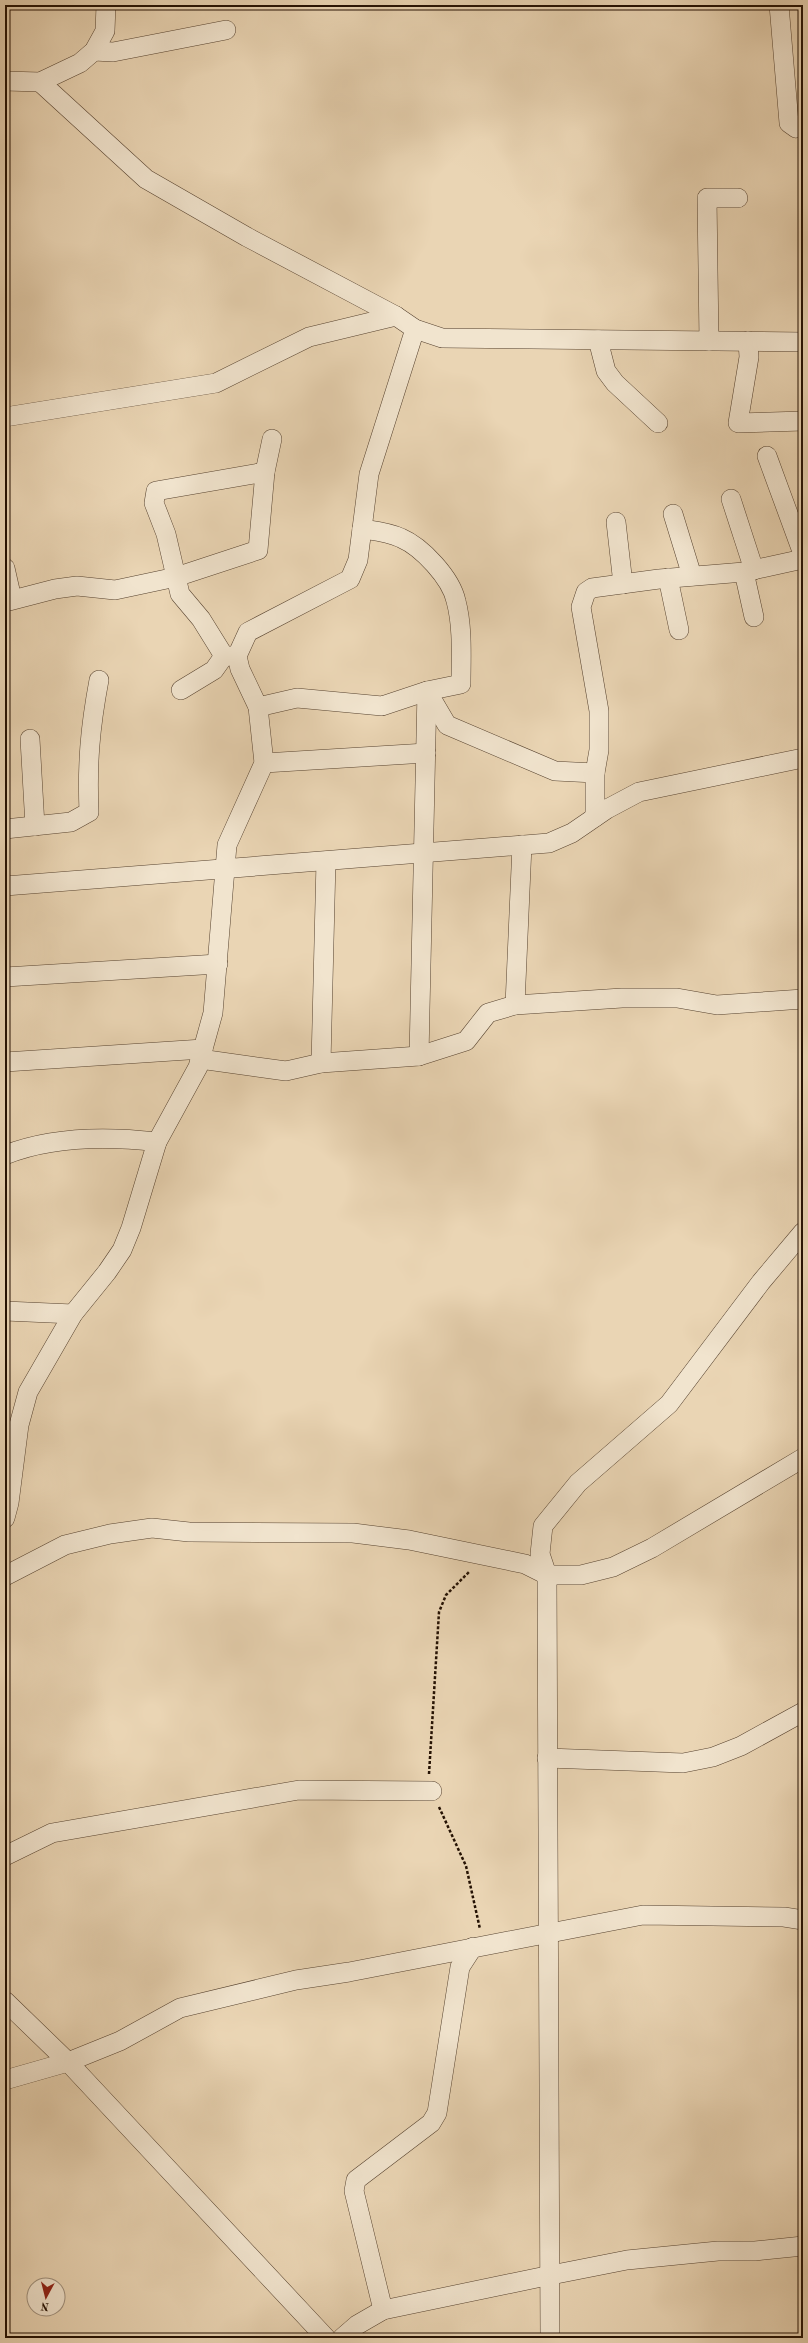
<svg xmlns="http://www.w3.org/2000/svg" width="808" height="2343" viewBox="0 0 808 2343" font-family="'Old Standard TT',serif">
  <style>
    .lines { fill: none; stroke-linecap: round; stroke-linejoin: round }
    .minor-casing { stroke: #56422f; stroke-width: 20 }
    .path { stroke: #241103; stroke-width: 2.5; stroke-dasharray: 3 2; stroke-linecap: butt }
    .minor { stroke: #f1e4ce; stroke-width: 19 }
  </style>
  <rect width="100%" height="100%" fill="#ead5b4"/>
  <filter id="stains"><feTurbulence type="fractalNoise" baseFrequency=".005" numOctaves="4"/><feColorMatrix values="0 0 0 0 .2 0 0 0 0 .09 0 0 0 0 .02 0 0 0 .5 -.17"/></filter>
  <radialGradient id="worn" r=".72"><stop offset=".6" stop-color="#630" stop-opacity="0"/><stop offset="1" stop-color="#630" stop-opacity=".3"/></radialGradient>
  <g class="lines">
    <defs>
      <g id="minor">
        <polyline points="779,5 789,123 796,128 803,124"/>
        <polyline points="94,51 113,52 226,30"/>
        <polyline points="5,81 40,82 80,63 94,51 105,31 106,5"/>
        <polyline points="40,82 146,179 247,237 396,316 415,329 442,338 803,342"/>
        <polyline points="598,340 606,371 615,383 658,423"/>
        <polyline points="709,341 707,198 738,198"/>
        <polyline points="748,341 749,357 738,423 803,421"/>
        <polyline points="5,417 216,383 309,337 396,316"/>
        <polyline points="767,456 803,554"/>
        <polyline points="731,499 754,570"/>
        <polyline points="673,514 692,576"/>
        <polyline points="616,522 623,584"/>
        <path d="M362 529C375 531 388 532 401 538 422 547 451 578 456 601 463 627 461 657 461 684L427 691 419 1056"/>
        <polyline points="5,568 12,599"/>
        <polyline points="744,572 754,617"/>
        <polyline points="668,578 679,630"/>
        <polyline points="5,602 55,589 77,586 115,590 176,577 258,550 265,472 272,439"/>
        <polyline points="237,656 224,656 201,619 180,594 166,534 154,503 156,491 265,472"/>
        <polyline points="181,690 214,670 224,656"/>
        <polyline points="258,707 297,698 382,706 427,691 447,725 555,771 595,773"/>
        <polyline points="30,739 35,826"/>
        <polyline points="264,763 426,753"/>
        <polyline points="595,817 595,773 599,750 599,711 581,607 586,592 592,588 659,579 744,572 803,559"/>
        <path d="M5 829 71 822 89 812C87 764 90 728 99 680"/>
        <polyline points="5,886 549,843 572,833 607,809 639,792 803,758"/>
        <polyline points="5,977 218,964"/>
        <polyline points="515,1005 622,998 677,998 717,1005 803,999"/>
        <polyline points="200,1059 286,1071 321,1063 419,1056 466,1041 488,1013 515,1005 522,845"/>
        <polyline points="5,1062 203,1049"/>
        <polyline points="321,1063 326,861"/>
        <path d="M5 1155C53 1136 106 1136 157 1142"/>
        <polyline points="5,1311 73,1314"/>
        <polyline points="5,1518 9,1503 19,1425 28,1392 73,1314 107,1272 122,1250 131,1228 157,1142 198,1067 213,1013 227,845 264,763 258,707 240,669 237,656 248,632 350,579 358,560 369,474 415,329"/>
        <polyline points="5,1576 65,1545 110,1534 152,1528 189,1532 353,1533 409,1540 525,1564 547,1575 581,1575 613,1567 652,1548 803,1458"/>
        <polyline points="547,1758 683,1763 713,1757 741,1746 803,1712"/>
        <polyline points="5,1856 52,1833 299,1790 432,1791"/>
        <polyline points="5,2001 68,2062 326,2338"/>
        <polyline points="5,2080 68,2062 120,2041 180,2008 296,1980 349,1972 643,1915 784,1917 803,1920"/>
        <polyline points="383,2310 354,2191 356,2180 431,2123 437,2113 460,1967 473,1947"/>
        <polyline points="342,2338 357,2325 383,2310 551,2275 627,2260 718,2251 755,2251 803,2246"/>
        <polyline points="550,2338 547,1575 540,1554 543,1526 578,1483 669,1404 761,1282 803,1232"/>
      </g>
    </defs>
    <!-- minor casing -->
    <use href="#minor" class="minor-casing"/>
    <!-- path -->
    <g class="path">
      <polyline points="429,1774 439,1612 446,1595 470,1571"/>
      <polyline points="439,1807 466,1866 480,1929"/>
    </g>
    <!-- minor -->
    <use href="#minor" class="minor"/>
  </g>
  <!-- margin -->
  <rect width="808" height="2343" fill="none" stroke="#ead5b4" stroke-width="20"/>
  <rect x="6" y="6" width="796" height="2331" fill="none" stroke="#241103" stroke-width="2"/>
  <rect x="10" y="10" width="788" height="2323" fill="none" stroke="#241103"/>
  <!-- north arrow -->
  <g transform="translate(46 2297) rotate(187)"><circle r="19" fill="#f1e4ce" stroke="#9f907d"/>
  <path d="M0-3L7 15L0 10L-7 15Z" fill="#8f2418"/>
  <text y="-6" font-size="11" font-weight="bold" text-anchor="middle" fill="#241103">N</text>
  </g>
  <rect width="100%" height="100%" filter="url(#stains)"/>
  <rect width="100%" height="100%" fill="url(#worn)"/>
</svg>
